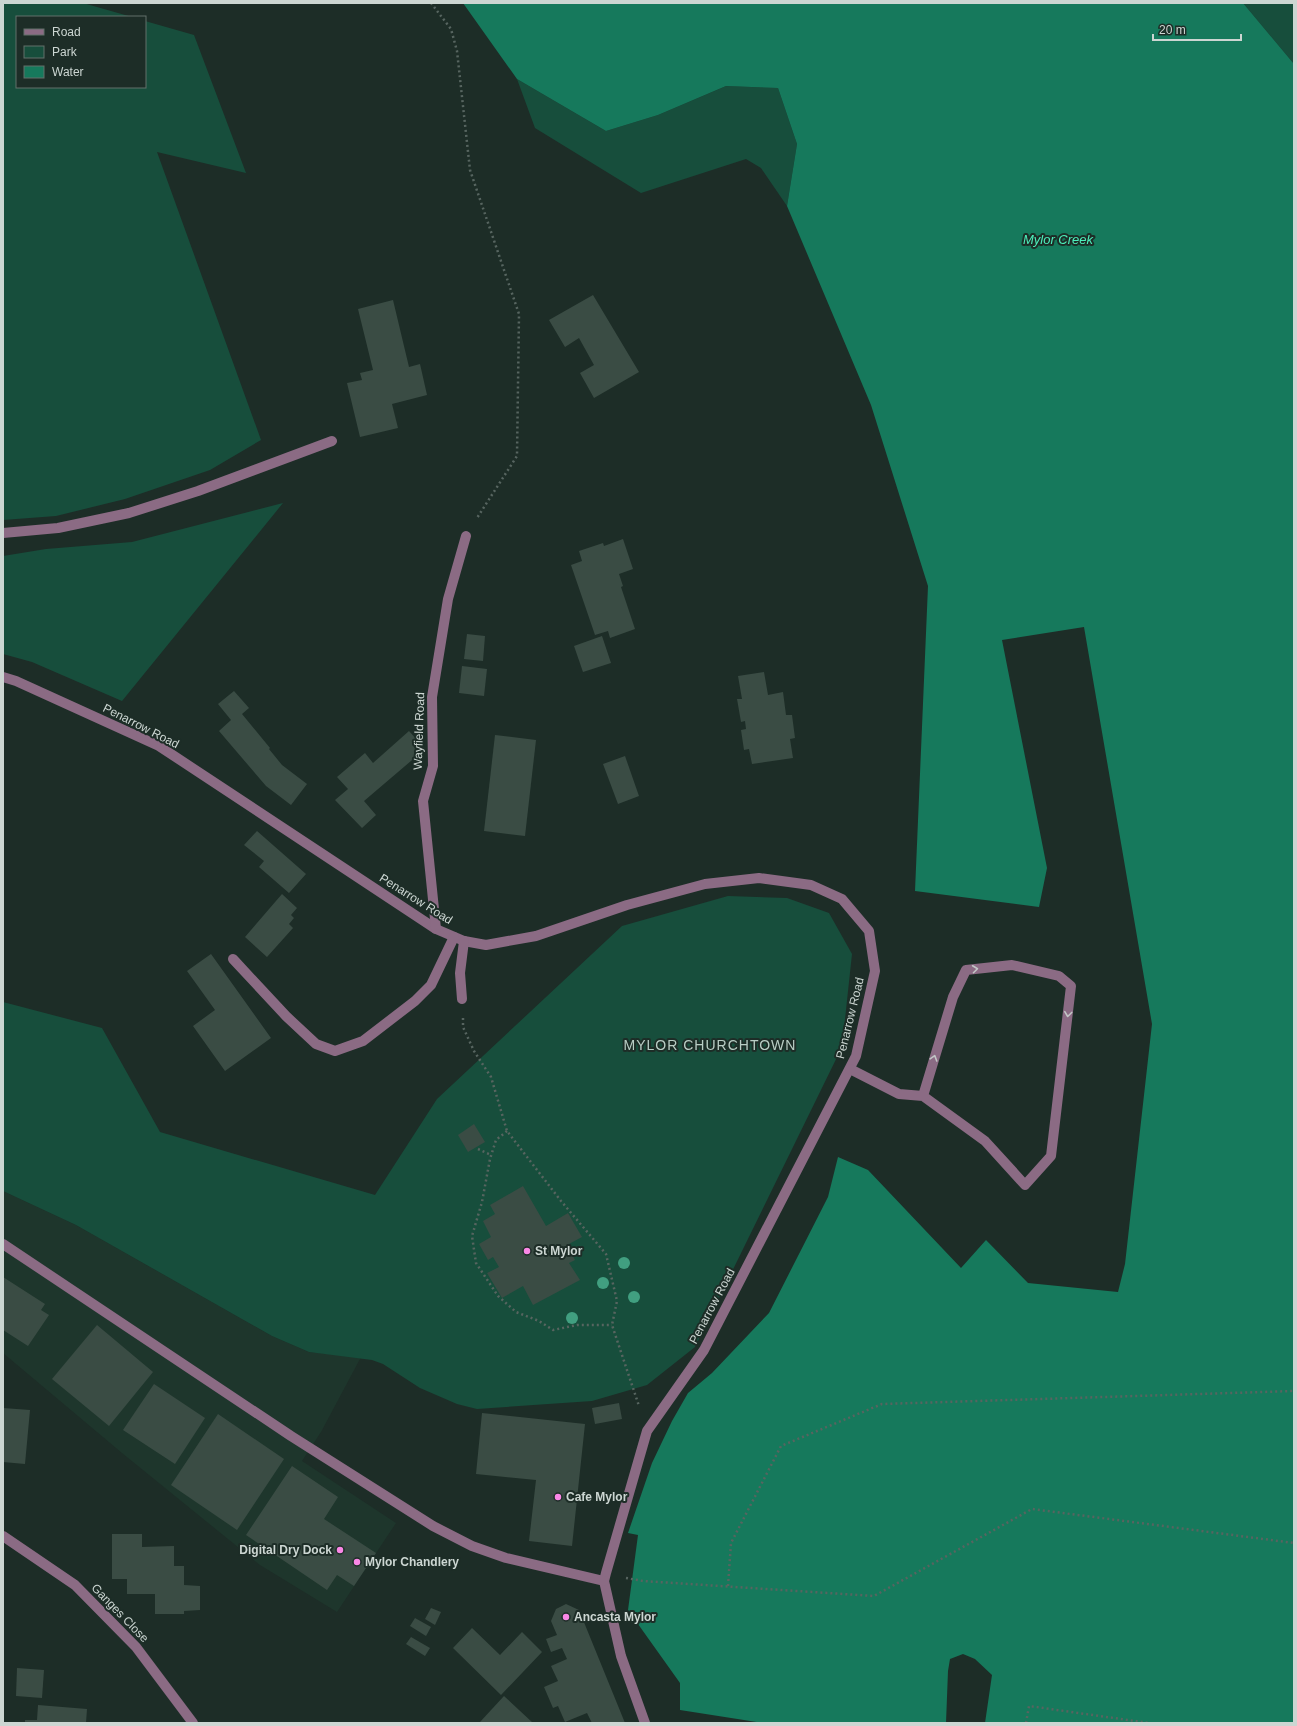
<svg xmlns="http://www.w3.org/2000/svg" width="1297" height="1726" viewBox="0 0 1297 1726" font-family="Helvetica,sans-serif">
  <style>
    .built { fill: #1e362c }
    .green { fill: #174e3c }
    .water { fill: #16795c }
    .building { fill: #3a4c44 }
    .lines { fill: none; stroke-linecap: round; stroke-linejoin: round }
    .path { stroke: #576560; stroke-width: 2.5; stroke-dasharray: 2 3; stroke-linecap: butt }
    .minor { stroke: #8b6b84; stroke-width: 10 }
    .tree { fill: #419f80 }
    .oneway { stroke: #c2c6c6 }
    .poi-dot { fill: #fa87e6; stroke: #1d2d27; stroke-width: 1.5 }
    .labels { text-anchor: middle; stroke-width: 4; stroke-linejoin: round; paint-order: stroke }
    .street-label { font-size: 12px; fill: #ccd6d2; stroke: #1d2d27 }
    .poi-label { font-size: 12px; font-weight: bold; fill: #ccd6d2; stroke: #1d2d27; text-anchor: start }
    .water-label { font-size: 13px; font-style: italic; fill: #4defbb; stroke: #1d2d27 }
    .quarter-label { font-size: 14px; letter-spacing: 1px; fill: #b8cdc4; stroke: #1d2d27 }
  </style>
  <rect width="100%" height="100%" fill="#1d2d27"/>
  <!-- built -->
  <polygon class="built" points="3,1191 76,1225 272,1336 309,1352 361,1357 321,1432 302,1461 396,1523 337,1612 260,1565 122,1453 3,1353"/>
  <!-- green -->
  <g class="green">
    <polygon points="3,3 83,3 132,17 17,17 17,87 145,87 145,21 194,35 246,173 157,152 261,440 210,470 125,499 56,516 3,520"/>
    <polygon points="1243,3 1294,3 1294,64"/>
    <polygon points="517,79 606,131 658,115 726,86 778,88 797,144 787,206 761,168 746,159 641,193 535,128"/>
    <polygon points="283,503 122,701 32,662 3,654 3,556 46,549 132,542"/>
    <polygon points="728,896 787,898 829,913 852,954 842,1047 695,1347 647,1385 592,1401 477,1409 457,1404 420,1388 383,1364 372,1360 309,1352 272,1336 76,1225 3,1191 3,1002 102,1028 160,1132 375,1195 437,1099 622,926"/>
  </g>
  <!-- water -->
  <polygon class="water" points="463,3 1243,3 1294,64 1294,1723 985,1723 992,1675 975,1659 963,1654 950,1659 948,1671 946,1723 763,1723 680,1710 680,1683 628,1610 638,1535 628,1533 652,1463 672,1421 688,1393 712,1373 769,1313 828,1197 838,1157 868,1170 961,1268 986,1240 1028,1283 1118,1292 1125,1264 1152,1024 1084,627 1002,640 1047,868 1039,907 915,891 928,586 871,405 787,206 797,144 778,88 726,86 658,115 606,131 517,79"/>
  <!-- building -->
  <g class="building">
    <polygon points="593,295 639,372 594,398 580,373 594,365 579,338 565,347 549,320"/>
    <polygon points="393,300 409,367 420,364 427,395 392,404 398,428 360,437 347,383 362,380 360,373 373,370 358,309"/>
    <polygon points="623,539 633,569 619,574 623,586 621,587 635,629 610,638 608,631 595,635 571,565 582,561 579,551 603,543 604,546"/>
    <polygon points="467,634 485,636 483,661 464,659"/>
    <polygon points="602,636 611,663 583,672 574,646"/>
    <polygon points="462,666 487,669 484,696 459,693"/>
    <polygon points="764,672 768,695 783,692 786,715 792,715 795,738 790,739 793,758 752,764 749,749 744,750 741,730 746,729 745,721 741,722 737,699 742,699 738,676"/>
    <polygon points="234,691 249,708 242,714 270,748 269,749 282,765 307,784 291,805 266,786 219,731 231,720 218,704"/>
    <polygon points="409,731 425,749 364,801 376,815 362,828 335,800 348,789 337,777 365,753 373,763"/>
    <polygon points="495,735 536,740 525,836 484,831"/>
    <polygon points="625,756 639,796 618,804 603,764"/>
    <polygon points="257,831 306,874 289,893 259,867 264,861 244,845"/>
    <polygon points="282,894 297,908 291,915 294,918 289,924 293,928 267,957 245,937"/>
    <polygon points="211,954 271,1038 225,1071 193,1026 215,1010 187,971"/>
    <polygon points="474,1124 485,1142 468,1152 458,1135"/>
    <polygon points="523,1186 546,1226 568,1213 582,1237 567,1245 575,1260 569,1263 580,1280 533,1305 523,1286 502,1298 487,1273 499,1267 493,1257 488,1260 479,1244 491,1237 483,1221 495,1214 490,1205"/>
    <polygon points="3,1277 45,1304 41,1310 49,1315 28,1346 3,1330"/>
    <polygon points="97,1325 153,1372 109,1426 52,1379"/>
    <polygon points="154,1384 205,1418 175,1464 123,1430"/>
    <polygon points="619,1403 622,1419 595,1424 592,1408"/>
    <polygon points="3,1408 30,1410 25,1464 3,1462"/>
    <polygon points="482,1413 585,1424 572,1546 529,1541 536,1480 476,1474"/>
    <polygon points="218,1414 284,1459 237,1530 171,1485"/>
    <polygon points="292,1466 338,1497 324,1519 376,1553 354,1586 337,1575 327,1590 246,1535"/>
    <polygon points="112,1534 142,1534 142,1547 174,1546 174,1566 184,1566 184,1585 200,1586 200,1610 184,1611 184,1614 155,1614 155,1594 127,1594 127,1579 112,1579"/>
    <polygon points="566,1604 579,1610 625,1723 592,1723 587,1713 565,1722 558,1706 553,1708 544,1687 558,1681 551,1666 567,1659 562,1648 551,1652 546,1639 557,1635 551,1621 556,1609"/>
    <polygon points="431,1608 441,1612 435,1625 425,1619"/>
    <polygon points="415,1618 431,1627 426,1636 410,1626"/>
    <polygon points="472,1628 500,1655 522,1632 542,1652 501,1695 453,1648"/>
    <polygon points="411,1637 430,1648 425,1656 406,1644"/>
    <polygon points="17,1668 44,1670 42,1698 16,1696"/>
    <polygon points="504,1696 533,1723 480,1722"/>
    <polygon points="38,1705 87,1709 86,1723 25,1723 25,1720 37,1720"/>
  </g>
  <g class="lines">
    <!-- path -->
    <g class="path">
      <polyline points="431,3 451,29 457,51 470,170 519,314 517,456 477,518"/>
      <polyline points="463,1018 463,1027 474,1051 491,1077 507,1131 561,1201 606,1254 617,1301 612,1325 639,1406"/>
      <polyline points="507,1131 496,1140 490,1159 482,1202 472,1236 476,1263 498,1296 516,1312 539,1321 553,1330 577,1325 612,1325"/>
      <polyline points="478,1149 491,1155"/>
      <polyline points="626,1578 643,1581 874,1596 1032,1509 1294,1543"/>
      <polyline points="728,1586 731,1543 781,1446 882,1404 1294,1391"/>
      <polyline points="1026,1723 1029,1706 1149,1723"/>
    </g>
    <!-- minor -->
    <g class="minor">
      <polyline points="3,533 58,528 129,513 198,491 332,441"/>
      <polyline points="3,677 16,681 159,746 436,929 464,941 486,945 536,936 627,905 705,884 759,878 811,885 842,899 869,931 875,971 856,1056 704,1350 647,1431 606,1573 604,1581 621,1656 645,1723"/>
      <polyline points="436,929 423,801 433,766 432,697 448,599 466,536"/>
      <polyline points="233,959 286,1016 316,1044 335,1051 363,1041 415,1001 431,985 454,937"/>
      <polyline points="462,999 460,973 464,941"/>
      <polyline points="850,1069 899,1094 923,1096 985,1141 1025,1185 1051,1156 1071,986 1059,976 1012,965 966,970 953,997 923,1096"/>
      <polyline points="3,1244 291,1436 433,1526 472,1546 506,1558 604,1581"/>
      <polyline points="3,1536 75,1585 136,1647 193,1723"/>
    </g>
  </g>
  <!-- trees -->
  <g class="tree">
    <circle cx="624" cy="1263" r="6"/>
    <circle cx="603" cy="1283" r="6"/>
    <circle cx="634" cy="1297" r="6"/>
    <circle cx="572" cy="1318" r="6"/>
  </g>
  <!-- one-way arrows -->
  <defs><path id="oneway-chevron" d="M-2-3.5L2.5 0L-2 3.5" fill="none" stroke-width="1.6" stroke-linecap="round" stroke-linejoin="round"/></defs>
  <g class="oneway">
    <use href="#oneway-chevron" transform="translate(975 969) rotate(-7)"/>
    <use href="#oneway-chevron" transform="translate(1068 1014) rotate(97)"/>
    <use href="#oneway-chevron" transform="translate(934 1058) rotate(-73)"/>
  </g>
  <!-- markers -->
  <g class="poi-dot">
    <circle cx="527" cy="1251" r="4"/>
    <circle cx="558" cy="1497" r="4"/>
    <circle cx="340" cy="1550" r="4"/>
    <circle cx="357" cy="1562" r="4"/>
    <circle cx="566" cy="1617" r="4"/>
  </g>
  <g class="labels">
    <!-- street labels -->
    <g class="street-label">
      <text transform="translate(141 726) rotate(27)" y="4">Penarrow Road</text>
      <text transform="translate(419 731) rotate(-88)" y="4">Wayfield Road</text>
      <text transform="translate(416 899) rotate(32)" y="4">Penarrow Road</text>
      <text transform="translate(850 1018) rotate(-76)" y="4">Penarrow Road</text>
      <text transform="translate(712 1306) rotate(-62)" y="4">Penarrow Road</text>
      <text transform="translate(120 1613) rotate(46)" y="4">Ganges Close</text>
    </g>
    <!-- poi labels -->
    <g class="poi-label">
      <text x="535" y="1255">St Mylor</text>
      <text x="566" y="1501">Cafe Mylor</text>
      <text x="332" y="1554" text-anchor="end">Digital Dry Dock</text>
      <text x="365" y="1566">Mylor Chandlery</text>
      <text x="574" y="1621">Ancasta Mylor</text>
    </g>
    <!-- water labels -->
    <g class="water-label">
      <text x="1058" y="244">Mylor Creek</text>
    </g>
    <!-- quarter labels -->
    <g class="quarter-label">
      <text x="710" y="1050">MYLOR CHURCHTOWN</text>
    </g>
  </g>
  <!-- border -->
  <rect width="1297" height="1726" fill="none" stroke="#ccd6d2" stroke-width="8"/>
  <!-- legend -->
  <rect x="16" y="16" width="130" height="72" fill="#1d2d27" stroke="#63716b"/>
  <rect x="24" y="29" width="20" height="6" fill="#8b6b84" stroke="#63716b"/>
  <text x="52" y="36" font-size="12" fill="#ccd6d2">Road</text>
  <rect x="24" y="46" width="20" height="12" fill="#174e3c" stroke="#63716b"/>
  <text x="52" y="56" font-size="12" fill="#ccd6d2">Park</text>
  <rect x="24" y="66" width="20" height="12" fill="#16795c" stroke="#63716b"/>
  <text x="52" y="76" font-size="12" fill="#ccd6d2">Water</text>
  <!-- scale -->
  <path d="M1153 34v6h88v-6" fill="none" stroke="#ccd6d2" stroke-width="2"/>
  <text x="1159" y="34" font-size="12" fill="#ccd6d2" stroke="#1d2d27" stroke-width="3" paint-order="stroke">20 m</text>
</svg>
